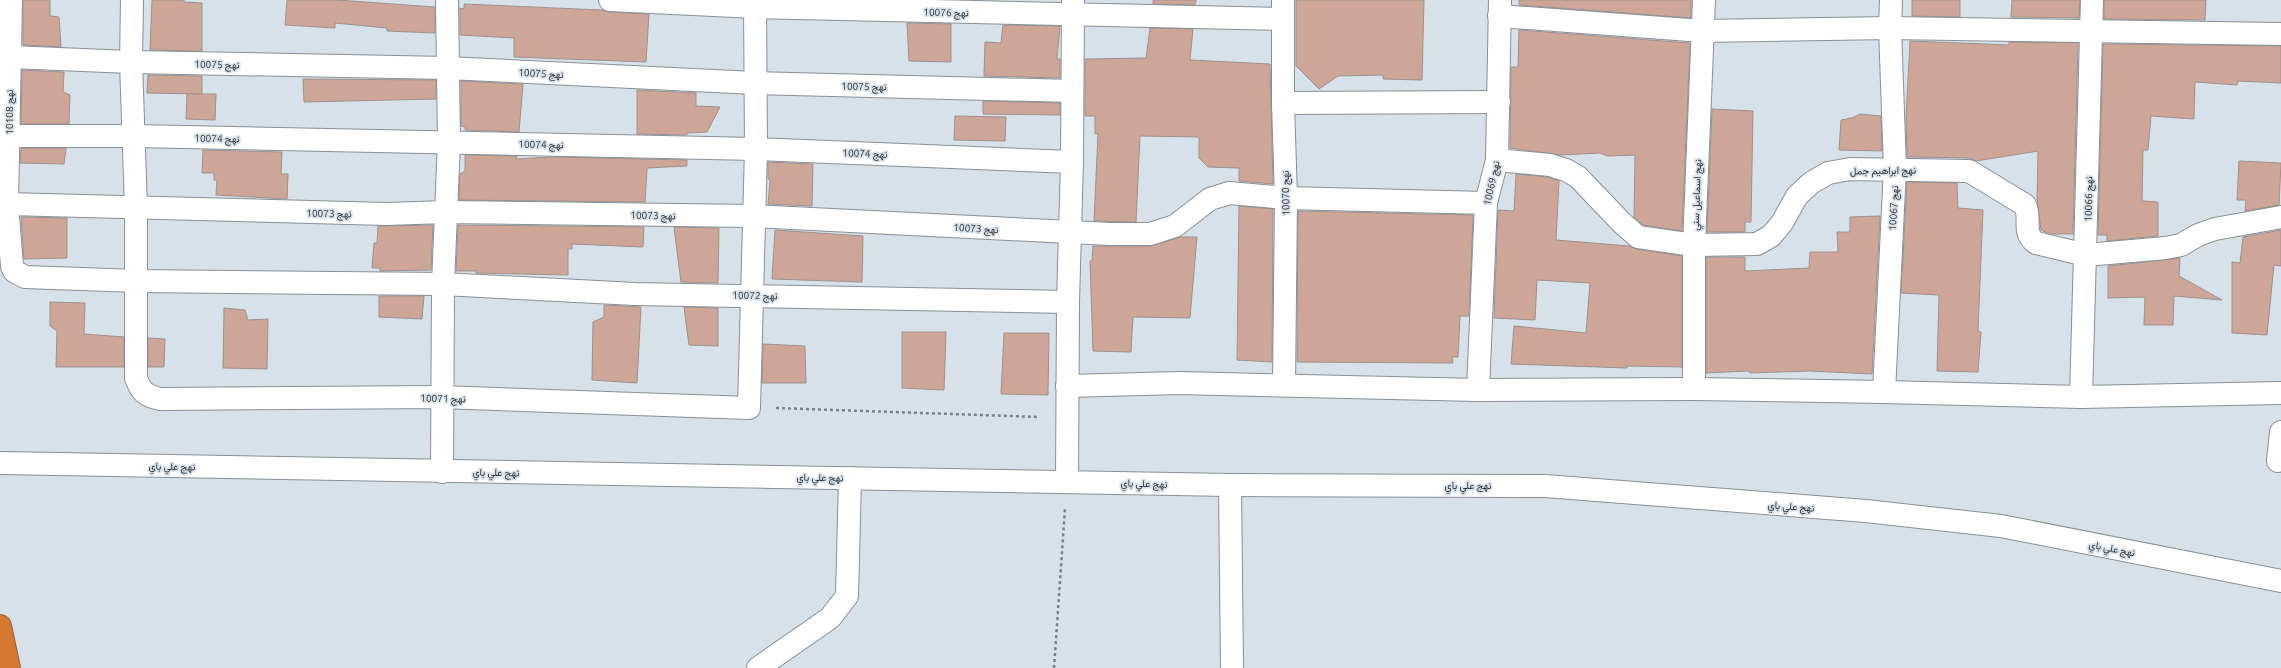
<svg xmlns="http://www.w3.org/2000/svg" width="2281" height="668" viewBox="0 0 2281 668" font-family="Ubuntu,Vazirmatn,sans-serif">
  <style>
    .building { fill: #cea697; stroke: #9d918d }
    .lines { fill: none; stroke-linecap: round; stroke-linejoin: round }
    .minor-casing { stroke: #879098; stroke-width: 24 }
    .highway-casing { stroke: #9a6034; stroke-width: 24 }
    .path { stroke: #7a8186; stroke-width: 2.5; stroke-dasharray: 3 3; stroke-linecap: butt }
    .minor { stroke: #fff; stroke-width: 22 }
    .highway { stroke: #d47833; stroke-width: 22 }
    .labels { text-anchor: middle; stroke-width: 3.5; stroke-linejoin: round; paint-order: stroke }
    .street-label { font-size: 10px; fill: #2e3235; stroke: #d7e1e9 }
  </style>
  <rect width="100%" height="100%" fill="#d7e1e9"/>
  <!-- building -->
  <g class="building">
    <polygon points="23,0 50,0 50,16 59,17 61,47 23,45"/>
    <polygon points="152,0 184,0 184,2 202,3 202,51 150,50"/>
    <polygon points="287,0 337,0 435,7 435,33 387,31 387,28 335,23 335,28 285,25"/>
    <polygon points="1153,0 1196,0 1195,5 1153,4"/>
    <polygon points="1296,0 1424,0 1422,80 1383,79 1383,75 1338,76 1319,89 1296,66"/>
    <polygon points="1519,0 1691,0 1691,18 1519,5"/>
    <polygon points="1912,0 1960,0 1960,17 1912,16"/>
    <polygon points="2012,0 2080,0 2079,18 2011,17"/>
    <polygon points="2104,0 2206,0 2205,20 2104,19"/>
    <polygon points="464,4 602,10 609,12 649,14 646,62 514,57 514,38 460,35 460,8 464,9"/>
    <polygon points="907,23 951,24 951,62 909,61"/>
    <polygon points="1003,25 1060,26 1057,59 1060,59 1060,78 984,76 985,42 1001,43"/>
    <polygon points="1150,28 1193,29 1190,60 1270,64 1273,184 1239,181 1239,168 1208,167 1199,158 1199,137 1140,136 1136,222 1094,221 1098,134 1095,134 1095,116 1085,116 1085,59 1146,58"/>
    <polygon points="1519,30 1690,43 1682,231 1643,225 1634,217 1635,155 1607,156 1600,153 1560,155 1510,148 1511,67 1518,67"/>
    <polygon points="1910,41 2009,45 2009,42 2078,43 2073,234 2050,234 2041,230 2037,200 2038,151 1976,161 1969,158 1907,157 1906,118"/>
    <polygon points="2103,44 2281,46 2281,83 2238,81 2237,85 2195,82 2194,119 2151,116 2148,150 2143,150 2142,201 2158,202 2158,236 2107,241 2107,235 2098,235"/>
    <polygon points="22,70 64,72 63,92 70,95 69,124 21,124"/>
    <polygon points="148,75 202,76 202,94 147,93"/>
    <polygon points="303,79 436,80 436,99 304,102"/>
    <polygon points="461,81 523,84 519,132 465,130 465,127 461,126"/>
    <polygon points="637,90 696,93 696,106 720,107 707,132 687,133 687,135 637,134"/>
    <polygon points="187,94 216,94 215,120 186,119"/>
    <polygon points="983,101 1060,103 1060,115 983,114"/>
    <polygon points="1712,109 1753,111 1751,222 1745,222 1745,232 1707,232"/>
    <polygon points="1860,114 1881,116 1882,151 1839,150 1841,120 1852,118"/>
    <polygon points="955,116 1006,117 1005,141 954,140"/>
    <polygon points="21,148 66,148 64,164 20,163"/>
    <polygon points="203,150 282,152 281,174 288,174 287,199 216,195 217,180 214,180 214,173 202,173"/>
    <polygon points="465,155 517,156 516,159 552,157 687,160 687,166 647,168 645,202 459,200 460,174 465,171"/>
    <polygon points="2239,161 2281,163 2279,205 2245,211 2246,200 2237,200"/>
    <polygon points="768,162 813,164 812,206 768,204 770,181 768,178"/>
    <polygon points="1516,174 1548,177 1559,181 1556,240 1629,246 1636,249 1682,256 1682,367 1627,366 1627,368 1511,364 1514,326 1586,333 1590,283 1537,280 1535,320 1494,318 1498,210 1514,211"/>
    <polygon points="1907,182 1957,183 1958,208 1983,210 1978,331 1981,332 1978,372 1937,371 1939,295 1901,293"/>
    <polygon points="1239,206 1273,209 1272,362 1237,360"/>
    <polygon points="1298,211 1473,215 1469,316 1460,316 1458,357 1452,357 1453,363 1297,362"/>
    <polygon points="1880,216 1872,374 1810,371 1750,373 1748,371 1706,373 1706,257 1745,257 1745,271 1809,268 1810,252 1838,252 1837,232 1850,232 1850,217"/>
    <polygon points="21,217 67,218 67,258 24,259"/>
    <polygon points="433,225 431,270 380,271 380,268 372,268 374,243 377,243 378,226"/>
    <polygon points="458,225 644,227 643,247 572,244 572,249 568,249 568,275 476,273 476,271 456,271"/>
    <polygon points="674,227 719,228 718,283 681,282"/>
    <polygon points="775,230 863,236 862,282 772,279"/>
    <polygon points="2281,230 2281,266 2274,265 2267,335 2232,333 2232,262 2240,263 2243,237"/>
    <polygon points="1181,237 1197,237 1190,318 1133,317 1131,352 1093,351 1090,261 1092,261 1093,246 1150,246"/>
    <polygon points="2180,258 2179,276 2222,300 2174,296 2173,325 2144,325 2145,297 2108,298 2108,266"/>
    <polygon points="379,296 424,296 422,319 379,317"/>
    <polygon points="50,302 85,303 84,334 124,337 124,367 56,367 57,331 50,326"/>
    <polygon points="604,305 641,307 637,383 592,380 593,322 604,317"/>
    <polygon points="684,307 718,308 718,346 689,345"/>
    <polygon points="224,308 245,310 248,320 268,319 267,369 223,368"/>
    <polygon points="902,332 946,332 944,390 902,388"/>
    <polygon points="1004,333 1049,333 1048,395 1001,394"/>
    <polygon points="148,338 165,339 164,367 148,367"/>
    <polygon points="763,344 805,346 806,383 762,383"/>
  </g>
  <g class="lines">
    <defs>
      <g id="minor">
        <polyline points="11,0 7,204 12,266 14,271 25,277 137,281 443,284 635,294 1068,302"/>
        <path d="M132 0 131 62 136 208V378C141 392 146 396 160 399L441 397 749 408 756 149 755 0"/>
        <polyline points="610,0 755,7 1282,19"/>
        <polyline points="1283,0 1283,103 1286,198 1284,385"/>
        <polyline points="1499,16 1703,31 1890,28 2281,34"/>
        <polyline points="10,57 131,62 447,68 755,83 1072,91"/>
        <polyline points="1283,103 1499,102"/>
        <polyline points="9,136 135,136 756,149 1072,162"/>
        <path d="M1497 160 1550 165 1566 170 1578 177 1622 223 1638 237 1694 245 1757 244 1771 236 1782 223 1797 196 1811 183 1828 173 1850 169 1969 171 2025 205C2032 219 2021 232 2036 243L2086 255 2166 248 2181 245 2198 235 2215 229 2281 217"/>
        <polyline points="7,204 386,214 445,212 753,216 1110,234 1150,234 1175,226 1210,199 1229,193 1286,198 1486,203"/>
        <polyline points="1067,386 1179,383 1478,390 1694,389 1884,392 2081,397 2281,393"/>
        <polyline points="1694,389 1694,245 1704,0"/>
        <polyline points="1478,390 1486,203 1497,160 1500,0"/>
        <polyline points="1884,392 1895,168 1890,28 1891,0"/>
        <polyline points="2081,397 2092,0"/>
        <polyline points="2278,461 2281,432"/>
        <polyline points="0,463 1230,485 1545,486 1866,511 2001,526 2281,581"/>
        <polyline points="442,472 443,284 449,142 447,0"/>
        <polyline points="1067,481 1068,302 1072,162 1073,1"/>
        <polyline points="1230,485 1232,668"/>
        <polyline points="758,668 830,618 847,596 850,478"/>
      </g>
      <polyline id="highway" points="0,626 9,668"/>
    </defs>
    <!-- minor casing -->
    <use href="#minor" class="minor-casing"/>
    <!-- highway casing -->
    <use href="#highway" class="highway-casing"/>
    <!-- path -->
    <g class="path">
      <polyline points="776,408 1039,417"/>
      <polyline points="1054,668 1065,509"/>
    </g>
    <!-- minor -->
    <use href="#minor" class="minor"/>
    <!-- highway -->
    <use href="#highway" class="highway"/>
  </g>
  <g class="labels">
    <!-- street labels -->
    <g class="street-label">
      <text transform="translate(946 12) rotate(1)" y="4">نهج 10076</text>
      <text transform="translate(217 64) rotate(1)" y="4">نهج 10075</text>
      <text transform="translate(541 73) rotate(3)" y="4">نهج 10075</text>
      <text transform="translate(864 86) rotate(1)" y="4">نهج 10075</text>
      <text transform="translate(9 112) rotate(-90)" y="4">نهج 10108</text>
      <text transform="translate(217 138) rotate(1)" y="4">نهج 10074</text>
      <text transform="translate(541 144) rotate(1)" y="4">نهج 10074</text>
      <text transform="translate(865 153) rotate(2)" y="4">نهج 10074</text>
      <text transform="translate(1883 170) rotate(-1)" y="4">نهج ابراهيم جمل</text>
      <text transform="translate(1491 183) rotate(-78)" y="4">نهج 10069</text>
      <text transform="translate(1285 193) rotate(-91)" y="4">نهج 10070</text>
      <text transform="translate(1696 195) rotate(-88)" y="4">نهج اسماعيل سني</text>
      <text transform="translate(2088 199) rotate(-89)" y="4">نهج 10066</text>
      <text transform="translate(1893 208) rotate(-87)" y="4">نهج 10067</text>
      <text transform="translate(329 213) rotate(1)" y="4">نهج 10073</text>
      <text transform="translate(653 215) rotate(1)" y="4">نهج 10073</text>
      <text transform="translate(976 228) rotate(3)" y="4">نهج 10073</text>
      <text transform="translate(755 295) rotate(1)" y="4">نهج 10072</text>
      <text transform="translate(443 398) rotate(1)" y="4">نهج 10071</text>
      <text transform="translate(172 466) rotate(1)" y="4">نهج علي باي</text>
      <text transform="translate(496 472) rotate(1)" y="4">نهج علي باي</text>
      <text transform="translate(820 477) rotate(1)" y="4">نهج علي باي</text>
      <text transform="translate(1144 483) rotate(2)" y="4">نهج علي باي</text>
      <text x="1468" y="489">نهج علي باي</text>
      <text transform="translate(1791 506) rotate(4)" y="4">نهج علي باي</text>
      <text transform="translate(2112 548) rotate(11)" y="4">نهج علي باي</text>
    </g>
  </g>
</svg>
